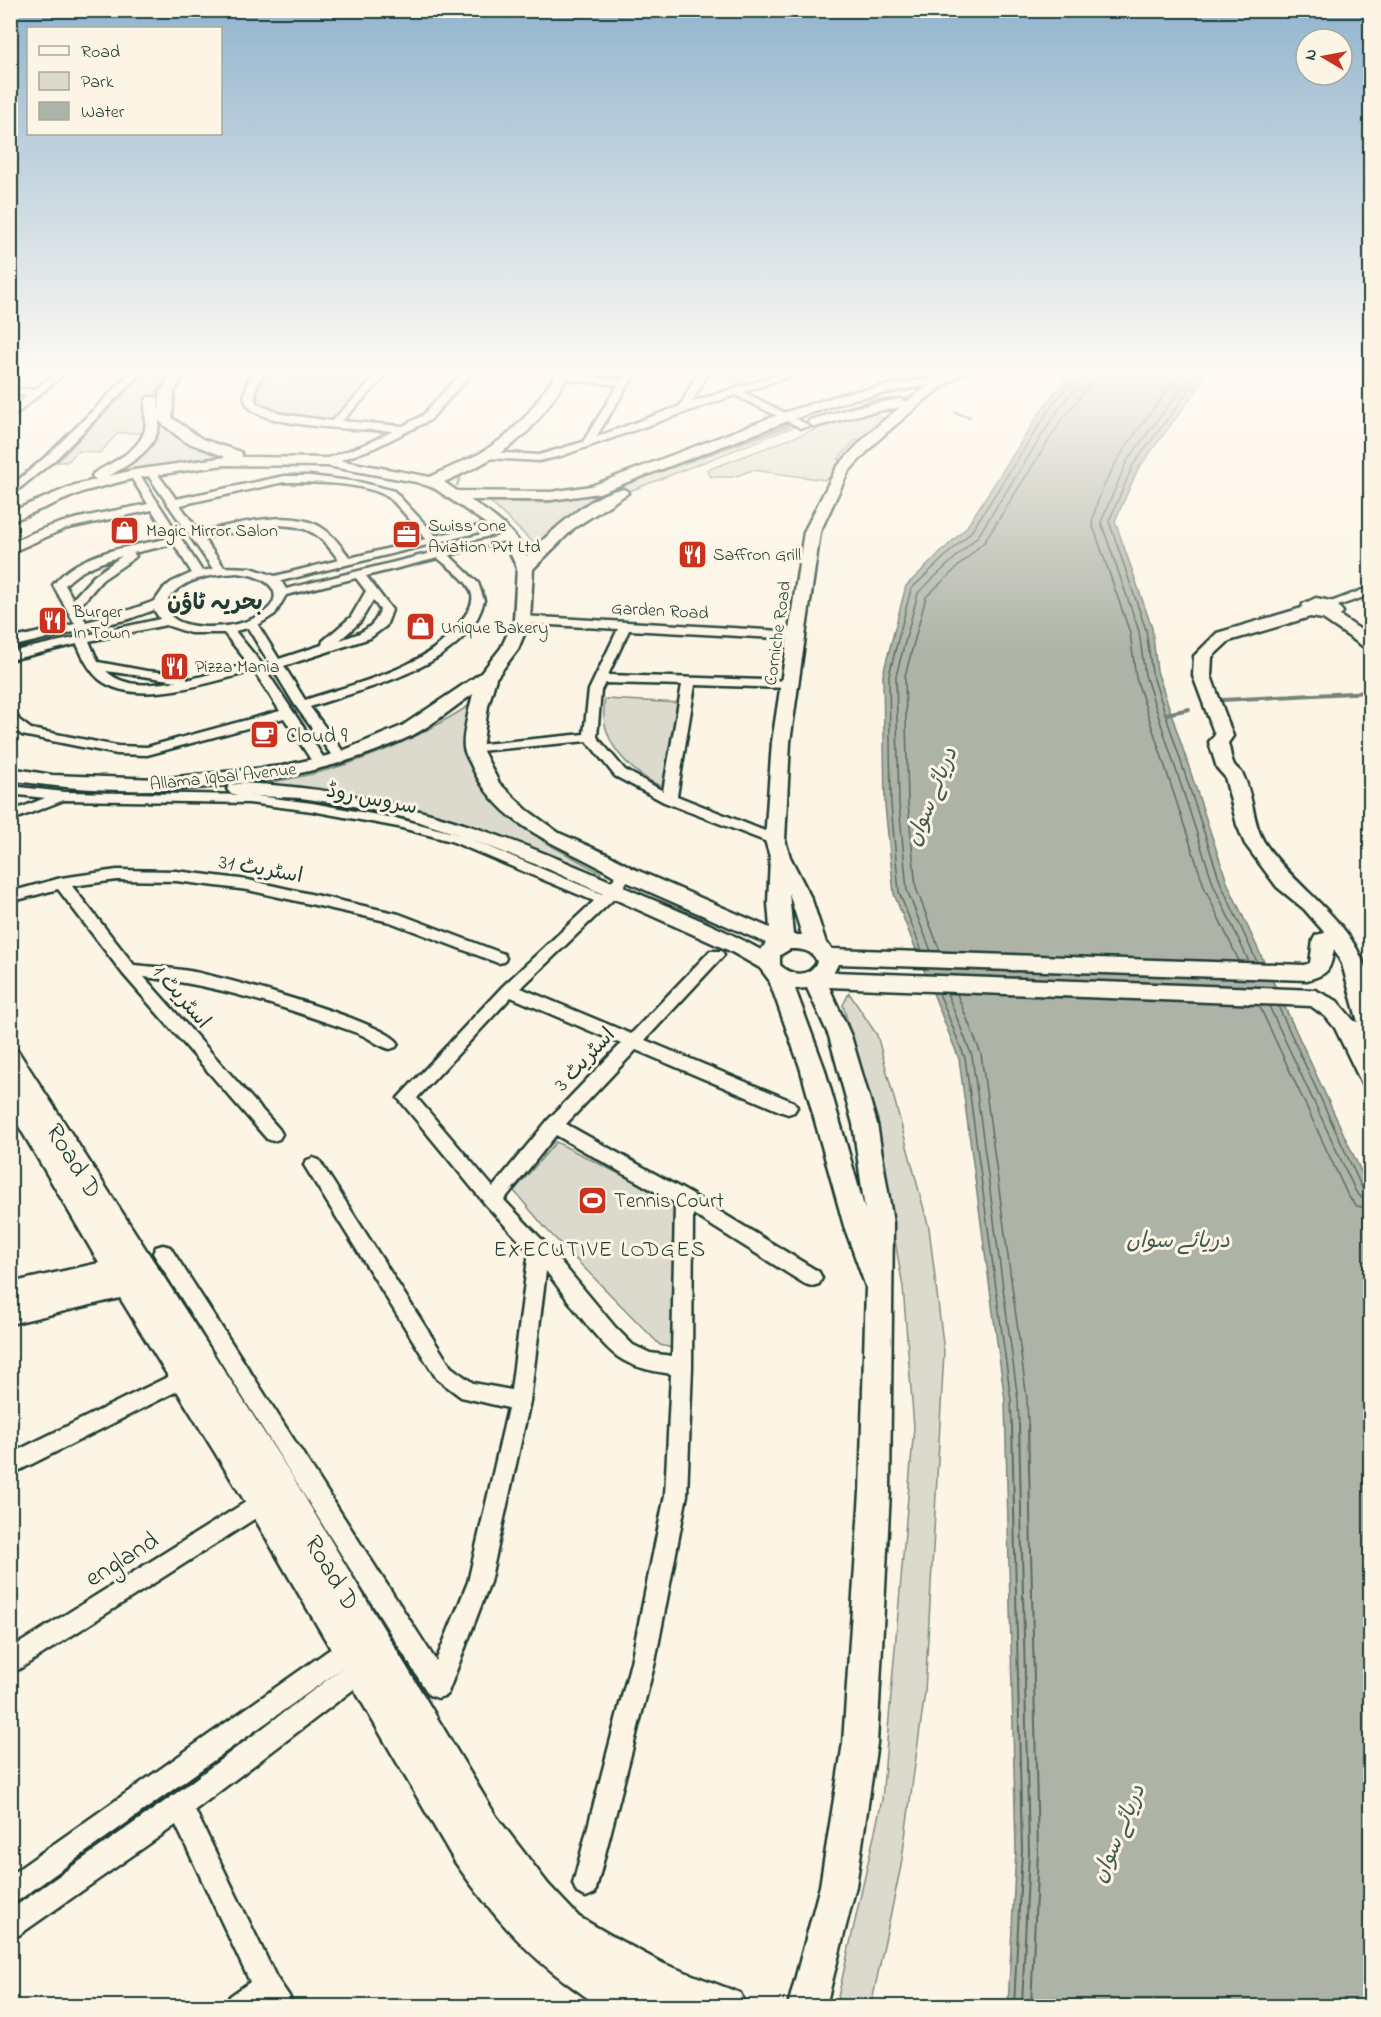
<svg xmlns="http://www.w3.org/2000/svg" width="1381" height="2017" viewBox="0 0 1381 2017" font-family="'Indie Flower','Playpen Sans Arabic',sans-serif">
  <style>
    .green { fill: #dcdacc; stroke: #7e8c80; stroke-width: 1.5 }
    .water { fill: #aeb3a7; stroke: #758479; stroke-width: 1.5 }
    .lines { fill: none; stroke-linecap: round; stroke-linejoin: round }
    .shore-far1 { stroke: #586c62; stroke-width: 1.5 }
    .shore { stroke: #586c62; stroke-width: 2 }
    .stream-far1 { stroke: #758479; stroke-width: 3 }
    .stream { stroke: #758479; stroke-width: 4 }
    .street-casing { stroke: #1f3d34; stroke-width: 5 }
    .secondary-casing { stroke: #1f3d34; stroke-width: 5 }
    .street { fill: #fcf5e5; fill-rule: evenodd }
    .secondary { fill: #fcf5e5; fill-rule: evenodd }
    .labels { text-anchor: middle; stroke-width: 6; stroke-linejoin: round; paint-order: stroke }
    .far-poi-label { font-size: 18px; fill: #1f3d34; stroke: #fcf5e5; text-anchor: start }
    .far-street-label { font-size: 18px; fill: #1f3d34; stroke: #fcf5e5 }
    .poi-label { font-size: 21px; fill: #1f3d34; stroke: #fcf5e5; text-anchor: start }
    .street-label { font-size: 21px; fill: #1f3d34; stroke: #fcf5e5 }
    .far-district-label { font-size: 22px; font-weight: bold; fill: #1f3d34; stroke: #fcf5e5 }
    .water-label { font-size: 22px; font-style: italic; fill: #435a51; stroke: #fcf5e5 }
    .neighbourhood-label { font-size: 22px; letter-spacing: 1.5px; fill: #1f3d34; stroke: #fcf5e5 }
    .near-street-label { font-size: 26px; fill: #1f3d34; stroke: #fcf5e5 }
  </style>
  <rect width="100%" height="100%" fill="#fcf5e5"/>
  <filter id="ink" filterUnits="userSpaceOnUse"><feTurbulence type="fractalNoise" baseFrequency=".0167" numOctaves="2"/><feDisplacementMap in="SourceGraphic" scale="12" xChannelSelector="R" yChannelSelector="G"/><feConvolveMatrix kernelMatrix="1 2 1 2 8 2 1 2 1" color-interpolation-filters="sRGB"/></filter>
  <g filter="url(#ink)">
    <!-- green -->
    <g class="green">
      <polygon points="149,369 168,369 142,418 148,424 145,433 118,433 100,453 78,451 67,462 57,462"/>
      <polygon points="741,369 787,372 728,394"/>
      <path d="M270 374 372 384 336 420C314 417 268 417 258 395L262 383Z"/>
      <polygon points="873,413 883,418 884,423 863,440 856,440 838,459 844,461 832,476 825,480 753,470 733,477 711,477 707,470 827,425 856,415"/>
      <polygon points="163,420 234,456 194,459 118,475 153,441"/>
      <polygon points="793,423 796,426 581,510 539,548 489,501 566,499 660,471 781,425"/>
      <path d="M605 699 682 703 668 789C631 775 597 741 605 699Z"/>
      <path d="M473 703V760L494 801 544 842 601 873 595 878 503 837 430 814 377 800 256 784C334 775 407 746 473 703Z"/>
      <polygon points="849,993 877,1035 929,1228 944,1352 925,1692 901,1866 871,2006 836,2006 882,1800 914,1427 903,1287 874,1119 843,1005"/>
      <polygon points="556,1142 677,1203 676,1349 660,1345 548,1231 514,1191"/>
    </g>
    <!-- water -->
    <polygon class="water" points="1073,369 1204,369 1199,387 1138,469 1115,521 1152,628 1157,671 1227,882 1370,1191 1370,2006 1008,2006 1016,1850 1005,1401 959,1059 894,894 885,805 883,674 906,586 966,528 1043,408"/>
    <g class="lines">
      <!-- shore-far1 -->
      <g class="shore-far1">
        <path d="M1181 369 1178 377C1146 420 1102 468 1092 523L1130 633 1136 678 1205 889 1239 961"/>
        <polyline points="1190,369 1186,382 1127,461 1101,522 1139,631 1145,675 1214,886 1249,962"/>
        <polyline points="1198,369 1193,385 1133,465 1109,521 1146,630 1152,673 1221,884 1257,962"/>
        <polyline points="922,951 899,892 891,805 889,675 911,589 971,532 1048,411 1076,375 1078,369"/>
        <polyline points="931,951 907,890 899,804 896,676 918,593 978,536 1054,416 1082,379 1085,369"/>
        <polyline points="940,951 916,888 908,804 905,676 926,597 985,541 1061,421 1091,383 1094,369"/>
        <polyline points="939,993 965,1058 1011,1400 1012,1426"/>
        <polyline points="947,993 972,1056 1018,1400 1019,1426"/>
        <polyline points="957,994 981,1054 1027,1399 1028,1426"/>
        <polyline points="1259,1005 1348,1196 1357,1206 1370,1209"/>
        <polyline points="1269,1006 1356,1192 1362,1198 1370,1200"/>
        <polyline points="1278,1006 1362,1188 1370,1192"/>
      </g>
      <!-- shore -->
      <g class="shore">
        <polyline points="1012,1424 1022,1850 1014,2006"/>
        <polyline points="1019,1424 1029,1851 1022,2006"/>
        <polyline points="1028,1424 1038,1851 1031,2006"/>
      </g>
      <!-- stream-far1 -->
      <g class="stream-far1">
        <polyline points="956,413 970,417"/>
        <polyline points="820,416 873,400 906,399"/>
        <polyline points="457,485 463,470"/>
        <polyline points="487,501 547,502 598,493 788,426"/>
      </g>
      <!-- stream -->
      <g class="stream">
        <polyline points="1222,700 1370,692"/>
        <polyline points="1166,714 1189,709"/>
      </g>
      <defs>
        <g id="street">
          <polygon points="59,369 70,369 10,419 10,411 28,395 10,394 10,388 35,390"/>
          <polygon points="135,369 145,369 57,458 10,496 10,487 49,454"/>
          <path d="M257 369H267C259 379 251 391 257 404L281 414 332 421 383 369H393L342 421 403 426 422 416 465 369H475L430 420 374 448 327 465 323 464V460L366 444 393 431C360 429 275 428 251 409 247 406 246 401 244 397L249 378Z"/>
          <polygon points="628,369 638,369 596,437 680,406 700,369 710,369 692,402 796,369 811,369 744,392 810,426 801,428 735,395 561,456 539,461 488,458 483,455 488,452 539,455 583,442 618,385 561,379 556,376 561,373 622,380"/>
          <path d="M150 468 154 469 176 499 284 476H310L359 482 394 491 436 536 496 522 502 525 500 527 281 581 286 589 508 534 514 537 512 539 449 555 478 583 484 600C469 666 365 688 310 707L348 758 346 761H336L295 705 248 628 235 631 261 663 327 763 325 766H315L284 718 147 755 117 754 22 735 10 726V711L15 712 19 720 31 729 117 746 147 747 280 711 254 671C213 681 136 709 99 679 89 670 82 656 77 644L10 660V652L160 619 154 610 129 619 10 647V639L75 624 53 585C79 551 131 547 170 538L152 510 64 529 10 553V545C51 519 102 514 148 504L129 474 130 472H138L202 571 213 569 145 471ZM284 482C312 482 359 482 385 495 395 500 417 529 426 539L350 558C342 548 335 537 325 530 294 506 234 525 199 532L180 505ZM276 525C310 526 319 533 339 560L275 576 251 568 224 567 203 538ZM174 544 192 573 172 582 164 588 155 601 121 613 86 622 78 608 102 580 134 558 136 556 133 553ZM122 556 94 576 73 599 65 585C80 569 101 562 122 556ZM438 558C449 568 469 580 472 595 474 604 467 613 462 620 429 669 358 682 305 700L284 666 370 638 386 626 392 610 366 576ZM237 573C280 577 290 605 247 621 234 626 219 627 205 627 191 626 177 624 168 613V599C184 577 212 575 237 573ZM356 578 366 591 351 617 323 641 322 645 279 659 258 625 275 614 286 595ZM373 600 380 610C374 630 358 634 340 640L360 622ZM166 625 190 633H224L249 664 187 680V675L182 674 147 671 98 662 89 641ZM106 671 177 681C153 685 125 689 106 671Z"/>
          <polygon points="1370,587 1370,595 1329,609 1323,605"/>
          <path d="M522 616 800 632 802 635 796 639 629 630 608 675 794 681 795 684 789 688 695 685 677 796 780 837 782 840 780 843H770L664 802 615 776 587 741 468 752 466 749 473 745 584 734 589 690 618 629 518 623V617ZM605 683 682 685 663 791 625 770 597 737 601 690Z"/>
          <path d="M10 786 64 792 249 795 312 803 399 819 461 835 602 894 620 870H630L632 873 620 893 521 988 631 1034 710 951H722L724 955 645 1040 794 1102 797 1107 794 1112 788 1114 782 1112 636 1050 566 1124 691 1194 819 1272 822 1278 819 1284 812 1286 805 1284 693 1214 692 1367 687 1495 655 1662 595 1893 586 1897 577 1893 573 1884 631 1662 665 1495 671 1374C653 1371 634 1368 618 1357 595 1340 565 1295 546 1271L530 1401 490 1582 447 1695 438 1698 429 1695 153 1253 156 1247 163 1245 170 1247 436 1661 468 1582 508 1408 461 1397 437 1379 304 1165 307 1160 313 1158 319 1160 451 1367 473 1383 511 1390 529 1251 486 1205 398 1098 503 986 594 901 451 841 398 827 312 811 249 803 64 800 10 821V812L45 798 10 794ZM511 997 621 1044 548 1120 493 1187 417 1098ZM556 1135 675 1203 672 1356 650 1353 633 1345 615 1327 546 1244 504 1200Z"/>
          <path d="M117 870 176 871 248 880 399 914 504 954 506 958 504 962 498 963 390 922 248 890 176 881 117 880 72 886 134 965C152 967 171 968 189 971 220 976 386 1022 398 1043L396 1047 390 1049C378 1046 369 1037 357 1033 287 1008 218 985 144 977L279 1129 282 1134 279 1139 273 1141 267 1139 123 974 58 889 10 902V892L61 878Z"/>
          <polygon points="184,1369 191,1372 194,1378 191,1384 10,1475 10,1454"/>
          <polygon points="262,1492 270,1495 273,1502 270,1509 10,1675 10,1649"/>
          <polygon points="354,1634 362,1638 366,1646 360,1656 367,1653 375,1657 379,1665 375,1673 195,1810 276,1977 289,1996 293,2006 226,2006 230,1996 250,1982 176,1825 19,1935 10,1939 10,1910 171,1797 344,1667 19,1900 10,1904 10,1875 346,1638"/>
        </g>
        <g id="secondary">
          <path d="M176 369H188L174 392 172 418 202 439 241 452 242 457 327 458 430 477 481 453 506 436 527 415 560 369H573C558 390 545 414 527 432 503 455 473 469 444 482L457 491 551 492 591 486 783 413 846 393 942 376 953 369H968L927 398 878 440 848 472 820 532 790 742 785 840 790 857 812 900 826 943 832 949 1304 965 1310 963 1313 940 1316 935 1325 933 1304 909 1277 887 1245 844 1237 825 1225 777 1217 768 1209 742 1215 735 1193 676 1194 656 1217 633 1302 608 1303 604 1316 598 1335 602 1343 612 1340 616 1370 636V648L1364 647 1323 619 1310 617 1229 641 1212 657 1211 676 1233 736 1228 743C1230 750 1231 759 1234 765 1237 769 1241 771 1243 775 1254 797 1252 824 1266 845 1299 893 1360 923 1370 986 1373 1000 1370 1017 1370 1032L1366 1031 1367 1044 1370 1053V1086L1362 1084 1335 1028 1326 1017 1311 1006 829 987 851 1036 877 1124 893 1223 890 1492 877 1743 856 1886 826 2006H788L820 1886 843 1743 860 1492 866 1287 844 1226 800 1067 769 980 760 968 730 951 548 869 454 833 407 818 349 805 301 798 237 795 230 793 227 789 230 785 237 783C385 788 504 833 637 893 679 911 722 928 761 950L766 943 618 878C564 845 503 831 473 769 471 763 465 755 464 748 462 735 470 707 473 694 454 707 434 724 413 735 297 791 136 801 10 780V768L52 775 158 779 282 766 335 754 402 726 481 673 501 648 514 620 517 568 507 546 488 525 434 488 416 482 327 466 224 465 135 478 85 491 10 522V512L75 485 96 480 92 476 94 473C111 463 140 451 145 429 147 420 144 410 146 400L148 397H158L159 413 160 392ZM929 385 906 402 900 399 856 407 810 420 808 423 815 427 858 415 900 407 868 434 837 467 804 532 772 742 765 840 770 857 768 903 770 928 632 868 609 855 559 833 527 810 499 783 482 749 488 706 496 678 518 649 530 620 533 569 574 528 628 493 626 490C601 484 544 538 527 556 515 530 493 515 470 500H551L599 493 793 419 854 399ZM159 421 184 441 226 457 134 470 109 476C130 464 159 448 159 421ZM789 893 802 935H793ZM790 949C801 949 813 950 817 962 809 978 791 976 780 965V955ZM1334 949 1342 964 1358 1022 1354 1021 1337 1001 1315 990 834 972 838 964 1307 980C1329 974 1330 970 1334 949ZM807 988 829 1036 853 1124 865 1210 824 1067 795 989Z"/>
          <path d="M10 1049 18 1051 292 1476 496 1816 548 1884 579 1917 619 1940 664 1964 740 1993 746 2006H678L659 2000 662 2006C644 2006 624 2009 606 2006 594 2004 581 1993 571 1986 523 1952 488 1909 455 1862L244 1500 120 1298 10 1324V1283L99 1263 10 1111V1081L14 1082 10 1077Z"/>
        </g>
      </defs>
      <!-- street casing -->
      <use href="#street" class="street-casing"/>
      <!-- secondary casing -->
      <use href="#secondary" class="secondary-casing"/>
      <!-- street -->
      <use href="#street" class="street"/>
      <!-- secondary -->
      <use href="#secondary" class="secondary"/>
    </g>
  </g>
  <!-- sky -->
  <linearGradient id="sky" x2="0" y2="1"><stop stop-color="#91b4ce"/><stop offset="0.57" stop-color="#fefaf3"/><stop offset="1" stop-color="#fefaf3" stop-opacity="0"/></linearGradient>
  <rect width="1381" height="651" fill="url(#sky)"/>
  <!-- icons -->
  <defs>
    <symbol id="shop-square" viewBox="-11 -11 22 22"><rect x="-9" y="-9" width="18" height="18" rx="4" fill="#c8321e" stroke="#fcf5e5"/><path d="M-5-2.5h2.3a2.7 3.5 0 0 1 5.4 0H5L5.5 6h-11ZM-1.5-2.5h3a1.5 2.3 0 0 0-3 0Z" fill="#fff"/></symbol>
    <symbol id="office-square" viewBox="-11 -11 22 22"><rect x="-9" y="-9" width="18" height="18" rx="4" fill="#c8321e" stroke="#fcf5e5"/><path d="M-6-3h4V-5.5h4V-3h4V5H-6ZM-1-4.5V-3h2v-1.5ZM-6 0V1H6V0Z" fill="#fff"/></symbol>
    <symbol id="restaurant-square" viewBox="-11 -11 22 22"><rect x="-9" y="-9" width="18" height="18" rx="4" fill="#c8321e" stroke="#fcf5e5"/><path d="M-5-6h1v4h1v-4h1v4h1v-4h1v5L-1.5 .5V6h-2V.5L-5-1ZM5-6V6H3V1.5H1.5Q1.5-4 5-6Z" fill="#fff"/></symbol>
    <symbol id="cafe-square" viewBox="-11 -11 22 22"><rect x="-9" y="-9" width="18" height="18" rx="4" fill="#c8321e" stroke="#fcf5e5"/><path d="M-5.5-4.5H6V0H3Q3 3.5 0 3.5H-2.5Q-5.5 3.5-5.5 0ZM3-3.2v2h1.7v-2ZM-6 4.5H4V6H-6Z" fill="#fff"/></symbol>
    <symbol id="stadium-square" viewBox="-11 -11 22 22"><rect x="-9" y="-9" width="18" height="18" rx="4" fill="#c8321e" stroke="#fcf5e5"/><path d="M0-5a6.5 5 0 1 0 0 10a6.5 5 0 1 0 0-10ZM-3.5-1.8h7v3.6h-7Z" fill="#fff"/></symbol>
  </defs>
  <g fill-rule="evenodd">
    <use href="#shop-square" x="108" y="514" width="33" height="33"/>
    <use href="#office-square" x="390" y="518" width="33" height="33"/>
    <use href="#restaurant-square" x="676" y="538" width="33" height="33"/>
    <use href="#restaurant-square" x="36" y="604" width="33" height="33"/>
    <use href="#shop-square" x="404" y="610" width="33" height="33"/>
    <use href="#restaurant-square" x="158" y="650" width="33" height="33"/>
    <use href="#cafe-square" x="248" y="718" width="33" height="33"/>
    <use href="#stadium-square" x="576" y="1184" width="33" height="33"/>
  </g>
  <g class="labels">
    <!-- far-poi labels -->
    <g class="far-poi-label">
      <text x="428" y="531">Swiss One<tspan x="428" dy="21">Aviation Pvt Ltd</tspan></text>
      <text x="146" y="536">Magic Mirror Salon</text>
      <text x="713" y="560">Saffron Grill</text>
      <text x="73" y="617">Burger<tspan x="73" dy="21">In Town</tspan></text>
      <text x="441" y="633">Unique Bakery</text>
      <text x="195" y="672">Pizza Mania</text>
    </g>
    <!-- far-street labels -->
    <g class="far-street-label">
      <text transform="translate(660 610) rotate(3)" y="6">Garden Road</text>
      <text transform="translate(777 633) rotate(-82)" y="6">Corniche Road</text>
      <text transform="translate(223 776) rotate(-6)" y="6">Allama Iqbal Avenue</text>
    </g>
    <!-- poi labels -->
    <g class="poi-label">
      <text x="286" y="742">Cloud 9</text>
      <text x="614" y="1207">Tennis Court</text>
    </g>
    <!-- street labels -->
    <g class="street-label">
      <text transform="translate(372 798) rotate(11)" y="7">سروس روڈ</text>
      <text transform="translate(261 868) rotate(10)" y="7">اسٹریٹ 31</text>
      <text transform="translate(182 996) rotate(49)" y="7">اسٹریٹ 1</text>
      <text transform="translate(584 1059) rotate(-47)" y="7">اسٹریٹ 3</text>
    </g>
    <!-- far-district labels -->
    <g class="far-district-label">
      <text x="215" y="609">بحریہ ٹاؤن</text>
    </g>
    <!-- water labels -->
    <g class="water-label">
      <text transform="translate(930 796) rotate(-68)" y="8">دریائے سواں</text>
      <text x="1178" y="1247">دریائے سواں</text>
      <text transform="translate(1117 1833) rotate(-67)" y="8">دریائے سواں</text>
    </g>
    <!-- neighbourhood labels -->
    <g class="neighbourhood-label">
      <text x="600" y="1256">EXECUTIVE LODGES</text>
    </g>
    <!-- near-street labels -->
    <g class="near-street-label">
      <text transform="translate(75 1160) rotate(58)" y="9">Road D</text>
      <text transform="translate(121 1558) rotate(-32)" y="9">england</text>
      <text transform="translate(333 1572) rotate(59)" y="9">Road D</text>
    </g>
  </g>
  <!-- margin -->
  <rect width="1381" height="2017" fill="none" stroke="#fcf5e5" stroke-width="36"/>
  <rect x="18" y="18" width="1345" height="1981" fill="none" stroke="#1f3d34" stroke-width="2" filter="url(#ink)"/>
  <!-- legend -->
  <rect x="27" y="27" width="195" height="108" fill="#fcf5e5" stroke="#a4ab9e" stroke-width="1.5"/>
  <rect x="39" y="46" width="30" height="9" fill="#fcf5e5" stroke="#a4ab9e" stroke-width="1.5"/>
  <text x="81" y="57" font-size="18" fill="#1f3d34">Road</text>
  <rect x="39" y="72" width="30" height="18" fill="#dcdacc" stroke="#a4ab9e" stroke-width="1.5"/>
  <text x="81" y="87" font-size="18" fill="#1f3d34">Park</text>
  <rect x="39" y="102" width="30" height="18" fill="#aeb3a7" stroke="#a4ab9e" stroke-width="1.5"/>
  <text x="81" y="117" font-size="18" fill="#1f3d34">Water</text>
  <!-- north arrow -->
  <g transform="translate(1324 57) rotate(280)"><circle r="28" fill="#fcf5e5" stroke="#a4ab9e" stroke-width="1.5"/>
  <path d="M0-4.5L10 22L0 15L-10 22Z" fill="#c8321e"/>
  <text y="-9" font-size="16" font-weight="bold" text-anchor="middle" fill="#1f3d34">N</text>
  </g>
</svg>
